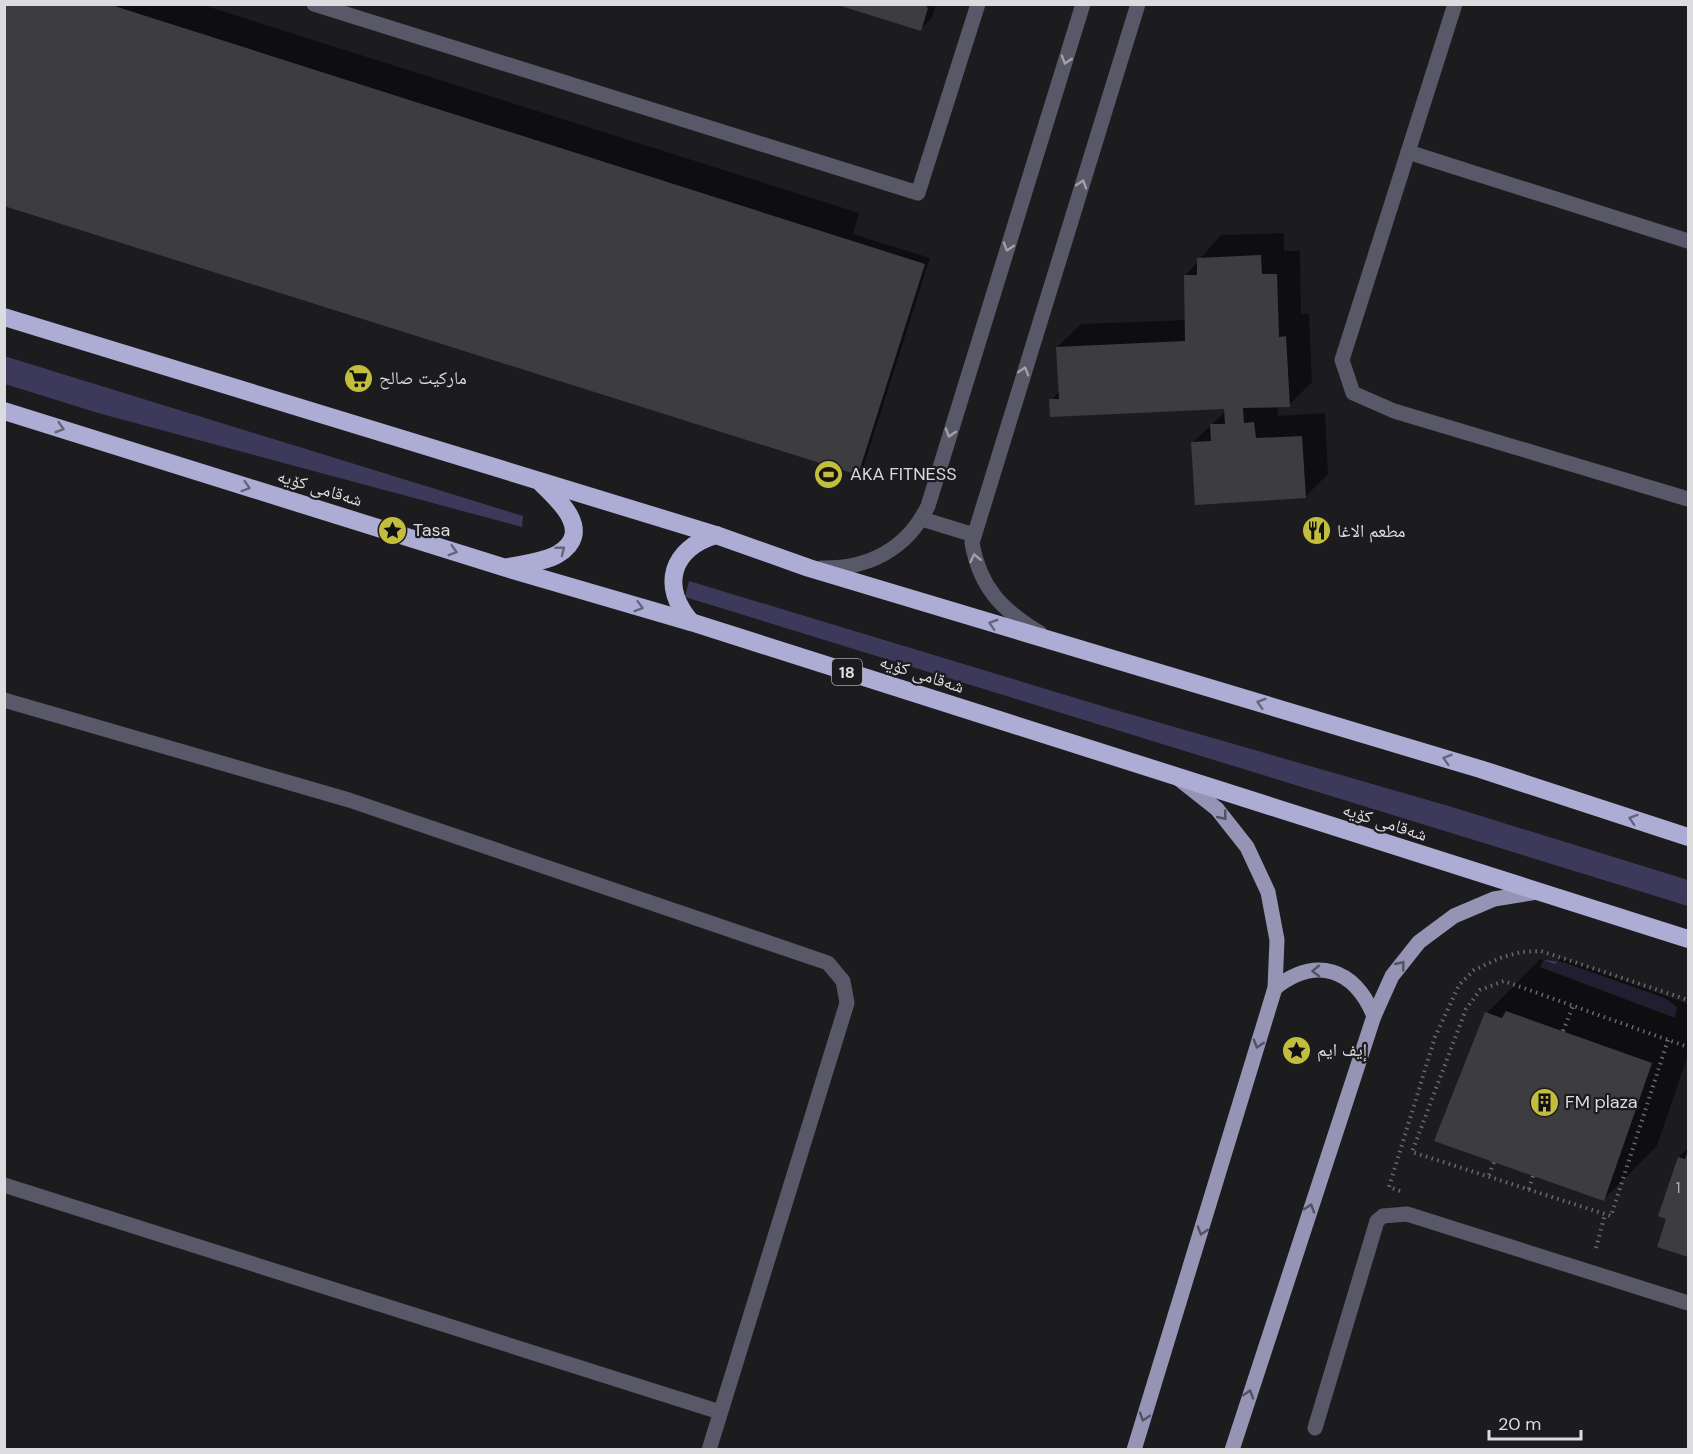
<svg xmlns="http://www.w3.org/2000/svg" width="1693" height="1454" viewBox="0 0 1693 1454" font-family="'DM Sans','Noto Naskh Arabic',sans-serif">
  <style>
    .green { fill: #3c395a }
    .shadow { fill: #0007 }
    .building { fill: #3d3d40 }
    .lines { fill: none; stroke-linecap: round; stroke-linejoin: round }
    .path { stroke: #6a6a6c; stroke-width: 4; stroke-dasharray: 1.5 4.5; stroke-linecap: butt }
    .minor { stroke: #585868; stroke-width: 15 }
    .major { stroke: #9594b5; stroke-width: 15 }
    .highway { stroke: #adacd4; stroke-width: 18 }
    .oneway { stroke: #a1a1a9 }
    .oneway2 { stroke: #64647a }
    .oneway3 { stroke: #525262 }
    .labels { text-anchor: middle; stroke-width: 4.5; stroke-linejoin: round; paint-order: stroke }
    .number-label { font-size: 15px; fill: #b4b4b6 }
    .shield { fill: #1c1c1f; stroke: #a2a2a5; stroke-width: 1.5 }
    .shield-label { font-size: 16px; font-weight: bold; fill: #dcdcde }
    .poi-label { font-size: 18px; fill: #dcdcde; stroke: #1c1c1f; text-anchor: start }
    .street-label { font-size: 18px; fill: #dcdcde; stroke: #1c1c1f }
  </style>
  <rect width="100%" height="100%" fill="#1c1c1f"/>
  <!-- green -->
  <g class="green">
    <polygon points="4,356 523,516 522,527 98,413 5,384"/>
    <polygon points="689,581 1112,709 1452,807 1688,880 1688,906 685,597"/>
    <polygon points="1544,960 1563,962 1665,998 1677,1007 1675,1018 1540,967"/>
  </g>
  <!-- shadow -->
  <g class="shadow">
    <polygon points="4,4 200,4 859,213 853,234 930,258 863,468 858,473"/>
    <polygon points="841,4 936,4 932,18 920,29"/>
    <polygon points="1284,233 1284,251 1300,251 1301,314 1309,314 1312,382 1289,405 1277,406 1278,416 1325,413 1328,474 1305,497 1192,443 1226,411 1225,408 1051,400 1060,391 1057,347 1081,324 1186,320 1185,276 1221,235"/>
    <polygon points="1561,958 1688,1004 1688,1055 1657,1146 1604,1199 1487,1013 1540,959 1555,964"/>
    <polygon points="1688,1148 1688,1255 1659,1246 1668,1218 1679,1157"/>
  </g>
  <!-- building -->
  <g class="building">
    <polygon points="4,4 108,4 925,264 858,475 4,206"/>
    <polygon points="924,4 928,8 921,31 838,5"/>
    <polygon points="1261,255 1262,274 1277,274 1279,337 1286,336 1290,407 1243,408 1244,423 1254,422 1256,438 1302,436 1306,498 1195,505 1191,442 1211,441 1210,424 1225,424 1224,409 1050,417 1049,399 1059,399 1056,347 1185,341 1184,275 1197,275 1197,258"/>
    <polygon points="1506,1011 1652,1063 1604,1201 1434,1141 1485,1012 1502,1018"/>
    <polygon points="1688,1150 1688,1257 1657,1247 1666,1219 1658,1216 1678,1157 1685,1159"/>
  </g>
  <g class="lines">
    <!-- path -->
    <g class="path">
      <polyline points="1563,1031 1573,1006"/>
      <polyline points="1668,1040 1611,1216 1412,1152 1466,1009 1480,990 1504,981 1668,1040 1688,1047"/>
      <polyline points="1489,1175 1494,1162"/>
      <polyline points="1529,1189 1533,1176"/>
      <polyline points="1400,1191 1389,1187 1435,1037 1459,985 1474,970 1500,958 1521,952 1541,951 1688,1000"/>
      <polyline points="1596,1248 1605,1214"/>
    </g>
    <!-- minor -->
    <g class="minor">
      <polyline points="314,4 918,193 978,4"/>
      <polyline points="1455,4 1342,360 1353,393 1394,411 1688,499"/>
      <polyline points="1408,152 1688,241"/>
      <polyline points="922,519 974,535"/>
      <path d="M821 568C869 569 907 549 928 506L1083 4"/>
      <path d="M1040 633C1002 610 980 588 972 543L1138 4"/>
      <polyline points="4,700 349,800 828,963 843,981 847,1003 709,1450"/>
      <polyline points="4,1185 720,1412"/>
      <polyline points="1315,1428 1377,1221 1383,1216 1407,1214 1688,1303"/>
    </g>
    <!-- major -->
    <g class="major">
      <path d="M1275 988C1316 956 1354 968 1374 1016"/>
      <polyline points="1134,1450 1275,988 1277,940 1268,892 1247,847 1217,809 1179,779"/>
      <polyline points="1232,1450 1374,1016 1392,976 1419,942 1454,916 1494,899 1537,892"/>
    </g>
    <!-- highway -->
    <g class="highway">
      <polyline points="4,317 716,535 809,568 1480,769 1688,837"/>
      <polyline points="4,411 506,568 691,622 1688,939"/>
      <path d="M508 567C523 564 545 562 558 554 594 532 560 501 541 483"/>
      <path d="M691 622C660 586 671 549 716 535"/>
    </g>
  </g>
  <!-- one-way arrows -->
  <defs><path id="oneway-chevron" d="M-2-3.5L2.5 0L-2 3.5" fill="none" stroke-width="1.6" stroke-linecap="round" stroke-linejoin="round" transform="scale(1.5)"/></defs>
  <g class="oneway">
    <use href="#oneway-chevron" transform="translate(1066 60) rotate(107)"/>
    <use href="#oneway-chevron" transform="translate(1082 184) rotate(-73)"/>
    <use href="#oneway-chevron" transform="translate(1008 247) rotate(107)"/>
    <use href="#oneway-chevron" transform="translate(1024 371) rotate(-73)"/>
    <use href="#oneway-chevron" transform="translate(950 433) rotate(107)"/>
    <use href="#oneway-chevron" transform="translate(975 558) rotate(-102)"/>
  </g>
  <g class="oneway2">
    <use href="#oneway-chevron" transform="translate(60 428) rotate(17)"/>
    <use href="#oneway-chevron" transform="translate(246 487) rotate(17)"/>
    <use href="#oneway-chevron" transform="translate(561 550) rotate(-38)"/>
    <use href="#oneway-chevron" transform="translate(453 551) rotate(17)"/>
    <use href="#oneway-chevron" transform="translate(639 607) rotate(16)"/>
    <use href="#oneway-chevron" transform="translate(993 624) rotate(-163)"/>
    <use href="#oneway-chevron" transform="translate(1261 703) rotate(-163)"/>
    <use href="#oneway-chevron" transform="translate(1447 759) rotate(-163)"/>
    <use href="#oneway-chevron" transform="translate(1633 819) rotate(-162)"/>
  </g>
  <g class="oneway3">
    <use href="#oneway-chevron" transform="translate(1223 816) rotate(51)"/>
    <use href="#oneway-chevron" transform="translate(1401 965) rotate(-51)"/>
    <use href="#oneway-chevron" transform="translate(1316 971) rotate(179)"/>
    <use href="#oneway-chevron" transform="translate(1258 1044) rotate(107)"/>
    <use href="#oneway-chevron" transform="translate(1310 1208) rotate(-72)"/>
    <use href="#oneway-chevron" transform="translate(1202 1231) rotate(107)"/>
    <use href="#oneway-chevron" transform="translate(1249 1394) rotate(-72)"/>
    <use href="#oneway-chevron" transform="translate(1144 1417) rotate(108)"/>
  </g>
  <!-- icons -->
  <defs>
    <symbol id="supermarket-disc" viewBox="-11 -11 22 22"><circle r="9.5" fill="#c3bd3e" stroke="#1c1c1f"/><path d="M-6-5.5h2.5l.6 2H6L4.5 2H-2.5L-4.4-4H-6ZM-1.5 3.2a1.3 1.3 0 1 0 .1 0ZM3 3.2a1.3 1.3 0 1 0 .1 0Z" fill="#111"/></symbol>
    <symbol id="stadium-disc" viewBox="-11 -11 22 22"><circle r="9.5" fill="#c3bd3e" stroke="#1c1c1f"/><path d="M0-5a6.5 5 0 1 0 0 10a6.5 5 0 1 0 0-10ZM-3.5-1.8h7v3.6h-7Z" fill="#111"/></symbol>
    <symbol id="sight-disc" viewBox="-11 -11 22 22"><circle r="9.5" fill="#c3bd3e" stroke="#1c1c1f"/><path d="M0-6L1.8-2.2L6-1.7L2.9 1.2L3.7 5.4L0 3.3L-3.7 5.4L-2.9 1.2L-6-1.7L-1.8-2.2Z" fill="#111"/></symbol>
    <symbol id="restaurant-disc" viewBox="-11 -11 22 22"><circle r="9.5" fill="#c3bd3e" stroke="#1c1c1f"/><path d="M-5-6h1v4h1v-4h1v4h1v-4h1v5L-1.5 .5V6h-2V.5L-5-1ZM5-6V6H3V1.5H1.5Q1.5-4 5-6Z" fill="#111"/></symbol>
    <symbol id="building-disc" viewBox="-11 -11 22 22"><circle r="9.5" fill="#c3bd3e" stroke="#1c1c1f"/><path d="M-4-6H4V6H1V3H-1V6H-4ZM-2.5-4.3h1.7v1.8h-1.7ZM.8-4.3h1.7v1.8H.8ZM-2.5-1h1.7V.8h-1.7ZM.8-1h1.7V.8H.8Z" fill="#111"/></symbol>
  </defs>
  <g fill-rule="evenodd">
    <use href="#supermarket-disc" x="342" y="362" width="33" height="33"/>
    <use href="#stadium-disc" x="812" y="458" width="33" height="33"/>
    <use href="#sight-disc" x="376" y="514" width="33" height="33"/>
    <use href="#restaurant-disc" x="1300" y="514" width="33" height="33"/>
    <use href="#sight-disc" x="1280" y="1034" width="33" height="33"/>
    <use href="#building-disc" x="1528" y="1086" width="33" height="33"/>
  </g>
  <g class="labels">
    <!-- number labels -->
    <g class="number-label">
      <text x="1678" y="1193">1</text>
    </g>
    <!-- shield labels -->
    <rect class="shield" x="832" y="659" width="30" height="26" rx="4.5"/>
    <g class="shield-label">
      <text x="847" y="678">18</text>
    </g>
    <!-- poi labels -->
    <g class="poi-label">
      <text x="379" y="384">ماركيت صالح</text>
      <text x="850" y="480">AKA FITNESS</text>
      <text x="413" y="536">Tasa</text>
      <text x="1337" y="537">مطعم الاغا</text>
      <text x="1317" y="1056">إيف ايم</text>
      <text x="1565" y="1108">FM plaza</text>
    </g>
    <!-- street labels -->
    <g class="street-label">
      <text transform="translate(320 488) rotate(17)" y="6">شەقامی کۆیە</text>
      <text transform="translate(922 674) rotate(18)" y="6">شەقامی کۆیە</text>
      <text transform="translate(1385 822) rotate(18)" y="6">شەقامی کۆیە</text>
    </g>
  </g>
  <!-- border -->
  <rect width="1693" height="1454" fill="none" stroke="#dcdcde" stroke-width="12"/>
  <!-- scale -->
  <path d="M1489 1430v9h92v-9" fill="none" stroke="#dcdcde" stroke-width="3"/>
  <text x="1498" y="1430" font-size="18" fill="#dcdcde" stroke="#1c1c1f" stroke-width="4.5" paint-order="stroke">20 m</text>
</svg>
